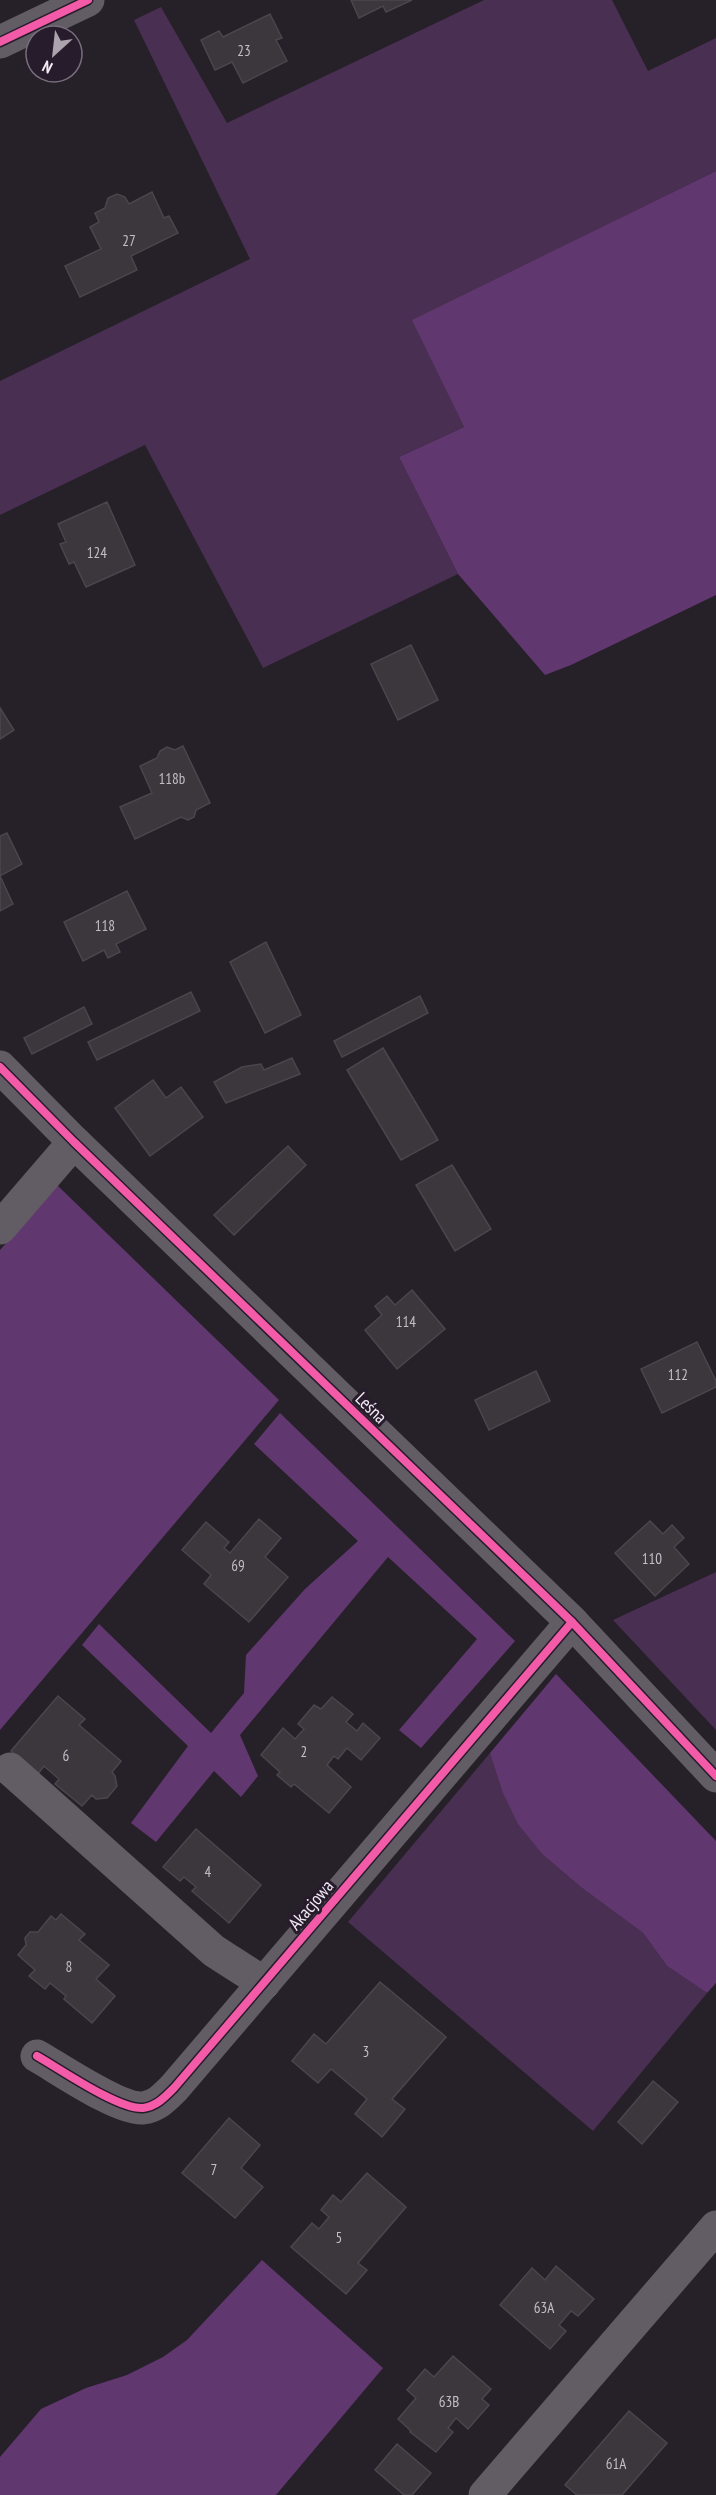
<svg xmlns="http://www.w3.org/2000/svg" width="716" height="2495" viewBox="0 0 716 2495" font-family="'PT Sans Narrow',sans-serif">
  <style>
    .green { fill: #492f52 }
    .forest { fill: #61376f }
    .building { fill: #3c363d; stroke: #4b454d; stroke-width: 1.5 }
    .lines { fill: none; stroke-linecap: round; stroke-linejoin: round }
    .minor { stroke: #625d64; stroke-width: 33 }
    .cycleway-casing { stroke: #271c2b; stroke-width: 11 }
    .cycleway { stroke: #f35aa7; stroke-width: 8 }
    .labels { text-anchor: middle; stroke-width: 6; stroke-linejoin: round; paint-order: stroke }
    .number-label { font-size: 15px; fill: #c4bdc7 }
    .street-label { font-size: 18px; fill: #f2eaf5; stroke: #271c2b }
  </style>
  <rect width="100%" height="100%" fill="#262028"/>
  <!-- green -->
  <g class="green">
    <polygon points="484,0 612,0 648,71 716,38 716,171 413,320 464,427 399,457 458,574 263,668 145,445 0,515 0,381 250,259 134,20 161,7 227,123"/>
    <polygon points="716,1572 716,1730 613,1620"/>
    <polygon points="490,1753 497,1772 543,1855 582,1888 643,1933 667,1966 707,1993 593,2131 348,1922"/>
  </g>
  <!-- forest -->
  <g class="forest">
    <polygon points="716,171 716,595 571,665 545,675 458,574 399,457 464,427 412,320"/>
    <polygon points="57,1185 279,1400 0,1730 0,1250"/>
    <polygon points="280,1413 515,1641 421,1748 399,1730 477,1639 388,1557 240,1735 258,1776 241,1797 214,1771 156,1842 131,1823 188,1746 82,1645 99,1624 211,1733 244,1693 246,1655 305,1589 358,1541 254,1444"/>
    <polygon points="556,1674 716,1841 716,1983 707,1993 667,1966 643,1933 582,1888 543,1855 518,1824 503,1793 490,1753"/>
    <polygon points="262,2260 383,2368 276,2495 0,2495 0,2457 41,2409 86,2388 127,2375 163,2357 187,2340"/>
  </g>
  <!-- building -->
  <g class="building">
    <polygon points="351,0 412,0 386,12 383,6 359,18"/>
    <polygon points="270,14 282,38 276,40 287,61 243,83 232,62 215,70 201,40 219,31 223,37"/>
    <polygon points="152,192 164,218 169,216 178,233 131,256 137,270 80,297 65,266 101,249 90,227 99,222 95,213 105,208 108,198 117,194 125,197 129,204"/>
    <polygon points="107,502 135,565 86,587 74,562 69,564 60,544 66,542 58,524"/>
    <polygon points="411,645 438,700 398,720 371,664"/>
    <polygon points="0,708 14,730 0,739"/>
    <polygon points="183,746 210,803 196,810 194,817 188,820 181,817 135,839 120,807 152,793 140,766 157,758 160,751 167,747 175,750"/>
    <polygon points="7,833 22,864 0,876 0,836"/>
    <polygon points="0,876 13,904 0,911"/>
    <polygon points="127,891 146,929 116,944 120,952 108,958 104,950 83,961 64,922"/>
    <polygon points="266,942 301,1015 265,1033 230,962"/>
    <polygon points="191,992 200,1011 97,1060 88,1042"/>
    <polygon points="420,996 428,1013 342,1057 334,1041"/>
    <polygon points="84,1007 92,1024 32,1054 24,1038"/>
    <polygon points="383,1048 438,1140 401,1160 347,1070"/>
    <polygon points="292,1058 300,1074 226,1103 214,1082 242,1067 261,1064 264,1070"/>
    <polygon points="153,1080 166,1098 181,1087 203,1117 150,1156 115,1108"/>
    <polygon points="288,1146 306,1165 234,1235 214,1215"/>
    <polygon points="452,1165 491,1229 455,1251 416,1185"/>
    <polygon points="412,1290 445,1329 397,1369 365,1330 382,1315 375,1306 387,1296 395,1305"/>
    <polygon points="697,1342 716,1381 716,1387 662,1413 641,1369"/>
    <polygon points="536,1371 550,1401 489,1430 475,1400"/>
    <polygon points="259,1519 281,1538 265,1557 288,1577 249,1622 204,1584 211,1575 182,1550 206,1522 229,1542 224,1548 230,1553"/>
    <polygon points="650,1521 663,1534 672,1525 684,1538 674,1547 689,1564 655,1596 615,1553"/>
    <polygon points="58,1696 85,1719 79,1725 121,1761 112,1772 115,1776 117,1786 107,1798 96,1799 92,1795 82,1806 55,1784 59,1779 44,1766 38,1774 11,1751"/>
    <polygon points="332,1697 353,1714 346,1722 357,1731 363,1723 380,1738 361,1760 347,1748 338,1759 334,1756 327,1765 351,1787 329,1813 294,1784 291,1787 277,1775 280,1772 261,1755 283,1728 295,1739 304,1729 298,1724 314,1705 321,1709"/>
    <polygon points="196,1829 261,1885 229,1923 192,1891 196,1887 184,1877 180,1881 163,1867"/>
    <polygon points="61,1914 85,1934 79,1940 109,1965 96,1979 115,1996 92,2023 64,1999 66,1996 50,1983 45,1989 29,1976 35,1970 18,1955 26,1945 25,1938 30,1932 38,1932 51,1916 56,1920"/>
    <polygon points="380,1982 446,2037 392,2099 405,2109 382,2137 355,2114 367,2099 331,2069 318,2083 292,2061 314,2034 326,2044"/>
    <polygon points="653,2081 678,2102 642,2144 618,2122"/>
    <polygon points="229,2118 260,2145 241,2168 263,2187 235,2218 182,2173"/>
    <polygon points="367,2173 406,2207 358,2263 367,2270 346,2294 291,2247 312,2223 319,2229 329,2217 321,2210 333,2195 341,2202"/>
    <polygon points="556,2266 594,2299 578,2316 571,2311 559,2325 566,2331 550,2349 500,2305 532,2268 545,2280"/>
    <polygon points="453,2356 491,2389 482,2399 489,2405 468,2429 456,2418 448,2428 453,2432 436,2452 410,2432 411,2431 398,2419 416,2398 407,2390 425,2369 434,2377"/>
    <polygon points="629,2411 667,2443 622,2495 577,2495 565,2485"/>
    <polygon points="397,2444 431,2473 412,2495 404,2495 375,2470"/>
  </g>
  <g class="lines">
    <!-- minor -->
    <g class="minor">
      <polyline points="0,42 88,0"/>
      <polyline points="0,1067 74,1142 572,1622 716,1776"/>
      <polyline points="0,1228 74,1142"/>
      <polyline points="10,1769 214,1951 264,1983"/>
      <path d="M37 2056C60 2069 119 2110 143 2108 157 2106 165 2097 174 2088L572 1622"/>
      <polyline points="485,2495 716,2227"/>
    </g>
    <defs>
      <g id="cycleway">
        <polyline points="0,42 88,0"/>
        <polyline points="0,1067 74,1142 572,1622 716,1776"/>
        <path d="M37 2056C60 2069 119 2110 143 2108 157 2106 165 2097 174 2088L572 1622"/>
      </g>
    </defs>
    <!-- cycleway casing -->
    <use href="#cycleway" class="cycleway-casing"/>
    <!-- cycleway -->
    <use href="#cycleway" class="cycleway"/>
  </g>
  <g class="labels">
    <!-- number labels -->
    <g class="number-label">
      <text x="244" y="56">23</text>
      <text x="129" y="246">27</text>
      <text x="97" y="558">124</text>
      <text x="172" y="784">118b</text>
      <text x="105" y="931">118</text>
      <text x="406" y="1327">114</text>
      <text x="678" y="1380">112</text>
      <text x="652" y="1564">110</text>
      <text x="238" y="1571">69</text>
      <text x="304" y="1757">2</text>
      <text x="66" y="1761">6</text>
      <text x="208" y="1877">4</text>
      <text x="69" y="1972">8</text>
      <text x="366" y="2057">3</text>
      <text x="214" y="2175">7</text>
      <text x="339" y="2243">5</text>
      <text x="544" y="2313">63A</text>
      <text x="449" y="2407">63B</text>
      <text x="616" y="2469">61A</text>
    </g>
    <!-- street labels -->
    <g class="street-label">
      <text transform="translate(371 1408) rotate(44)" y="6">Leśna</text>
      <text transform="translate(311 1905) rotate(-50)" y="6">Akacjowa</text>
    </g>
  </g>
  <!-- north arrow -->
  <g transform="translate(54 54) rotate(207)"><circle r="28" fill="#271c2b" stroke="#786e7c" stroke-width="1.5"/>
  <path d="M0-4.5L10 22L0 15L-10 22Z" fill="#aba3ad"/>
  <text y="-9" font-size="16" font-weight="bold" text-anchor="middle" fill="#f2eaf5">N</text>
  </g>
</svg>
